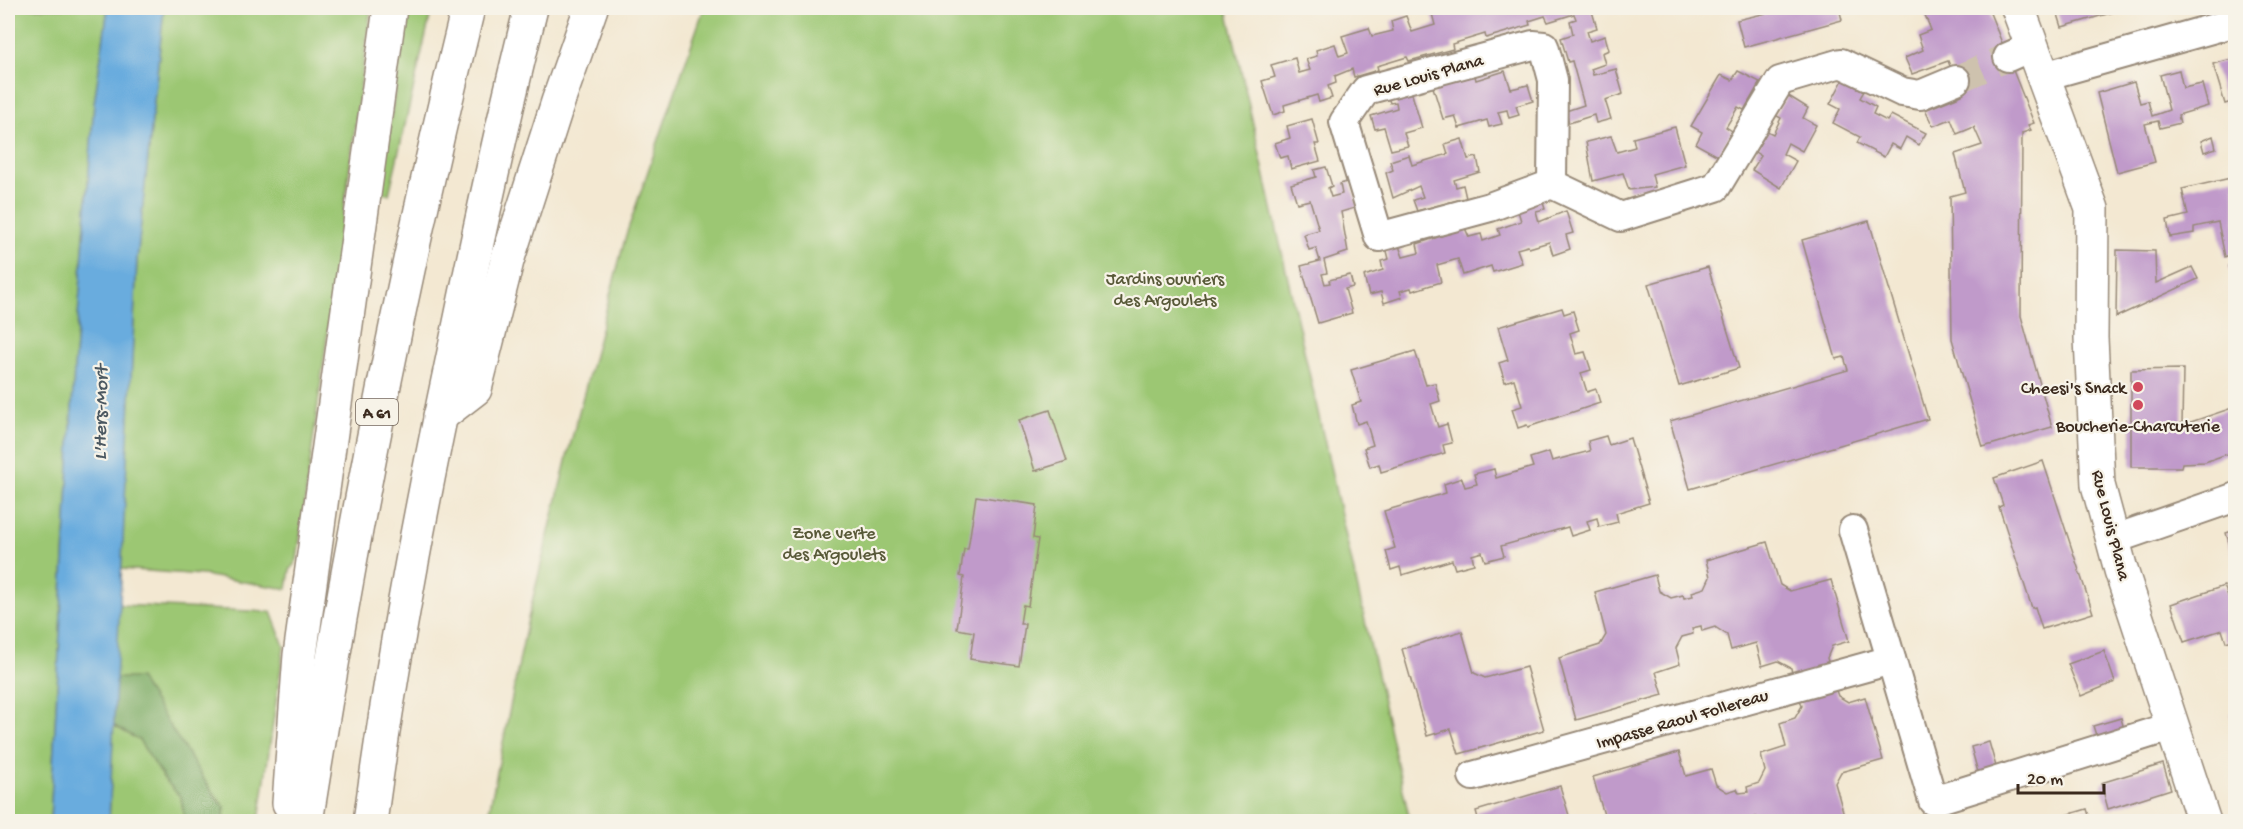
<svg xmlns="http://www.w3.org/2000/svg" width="2243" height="829" viewBox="0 0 2243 829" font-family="'Gochi Hand',sans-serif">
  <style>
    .green { fill: #9cc773; stroke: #6c7848; stroke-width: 1.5 }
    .forest { fill: #7dac65; stroke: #5c6b42; stroke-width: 1.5 }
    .water { fill: #69acde; stroke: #526b7e; stroke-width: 1.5 }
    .building { fill: #c09aca }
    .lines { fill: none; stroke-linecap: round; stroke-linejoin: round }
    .street-tunnel { stroke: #cec2ae; stroke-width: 28; stroke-dasharray: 28 14; stroke-linecap: butt }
    .street-casing { stroke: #978978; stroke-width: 32 }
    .secondary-casing { stroke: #978978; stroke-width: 36 }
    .highway-casing { stroke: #978978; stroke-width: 36 }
    .street { stroke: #fff; stroke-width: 28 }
    .secondary { stroke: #fff; stroke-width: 33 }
    .highway { stroke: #fff; stroke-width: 33 }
    .poi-dot { fill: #d1495b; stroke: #f7f3e8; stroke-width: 2 }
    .labels { text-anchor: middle; stroke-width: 4.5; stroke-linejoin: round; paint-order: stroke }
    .shield { fill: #f7f3e8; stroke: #73665b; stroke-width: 1.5 }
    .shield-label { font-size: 16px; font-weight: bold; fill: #3b2a1e }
    .street-label { font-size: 18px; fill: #3b2a1e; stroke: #f7f3e8 }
    .park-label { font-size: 18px; fill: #585938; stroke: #f7f3e8 }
    .poi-label { font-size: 18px; fill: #3b2a1e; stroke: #f7f3e8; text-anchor: end }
    .water-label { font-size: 20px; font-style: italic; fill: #4b5861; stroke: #f7f3e8 }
  </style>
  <rect width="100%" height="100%" fill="#f7f3e8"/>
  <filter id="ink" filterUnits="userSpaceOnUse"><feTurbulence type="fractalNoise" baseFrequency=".0167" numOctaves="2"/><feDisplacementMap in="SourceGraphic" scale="12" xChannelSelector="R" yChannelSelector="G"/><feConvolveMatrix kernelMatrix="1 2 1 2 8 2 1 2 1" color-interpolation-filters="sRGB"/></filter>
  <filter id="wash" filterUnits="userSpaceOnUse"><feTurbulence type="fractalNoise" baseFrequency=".008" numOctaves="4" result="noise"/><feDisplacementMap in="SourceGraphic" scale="24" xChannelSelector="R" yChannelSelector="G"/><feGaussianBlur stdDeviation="1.35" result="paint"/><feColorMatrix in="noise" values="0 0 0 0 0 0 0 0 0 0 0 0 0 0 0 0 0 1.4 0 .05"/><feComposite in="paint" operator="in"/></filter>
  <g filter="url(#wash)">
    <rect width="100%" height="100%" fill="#f3e8d2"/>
    <!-- green -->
    <g class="green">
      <polygon points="8,8 108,8 94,104 74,370 50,821 8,821"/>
      <polygon points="164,8 371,8 297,560 290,570 287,589 203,575 121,569 137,260"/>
      <polygon points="408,8 432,8 389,194 379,193"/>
      <polygon points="704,8 1227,8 1410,821 487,822 527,623 567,457 626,235"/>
      <polygon points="119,605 271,612 284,646 259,821 223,821 225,807 115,678"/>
      <polygon points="113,725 139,740 165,780 181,797 185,821 109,822"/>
    </g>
    <!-- forest -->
    <polygon class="forest" points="115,678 139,678 216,798 225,807 223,821 185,821 181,797 165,780 139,740 113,725"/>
    <!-- water -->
    <polygon class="water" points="108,8 164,8 137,260 109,821 50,821 74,370 94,104"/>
    <g id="blocks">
      <!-- building -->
      <g class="building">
        <polygon points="1439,8 1447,8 1449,14 1472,8 1490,8 1490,10 1501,8 1591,8 1597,28 1587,31 1590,41 1605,36 1609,50 1602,53 1605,64 1591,69 1593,75 1616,69 1623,94 1605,100 1611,119 1596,123 1594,115 1569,123 1566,111 1584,105 1572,61 1568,62 1561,38 1573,34 1570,21 1576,19 1574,14 1548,22 1545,16 1529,21 1530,25 1486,38 1485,34 1452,44 1453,49 1409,61 1407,57 1377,66 1378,70 1354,77 1352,69 1335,76 1336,83 1328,86 1332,98 1319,102 1317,95 1284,105 1285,111 1273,115 1262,81 1275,77 1271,65 1295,58 1299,73 1310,70 1306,59 1317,56 1316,50 1335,44 1339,56 1348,53 1342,36 1369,28 1372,36 1393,31 1391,21 1406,16 1412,32 1435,25 1431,10"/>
        <polygon points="1788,8 1839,8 1842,20 1744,47 1737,20"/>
        <polygon points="1927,8 1988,8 2034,123 2028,125 2031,130 2022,133 2021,316 2052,427 1983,447 1952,339 1950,196 1965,192 1955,154 1982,145 1974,127 1957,134 1951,119 1933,126 1925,110 1962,95 1948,61 1912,74 1905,58 1923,50 1918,35 1931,30 1925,15 1929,13"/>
        <polygon points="2056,8 2113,8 2114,12 2062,27"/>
        <polygon points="2235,58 2235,101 2225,104 2213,64"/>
        <polygon points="2179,70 2183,88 2202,84 2208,106 2178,115 2180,123 2160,128 2158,121 2145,124 2155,162 2117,172 2097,93 2134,82 2140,103 2148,101 2152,116 2169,110 2160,75"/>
        <polygon points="1505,71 1511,89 1528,85 1533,101 1516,106 1519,115 1509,118 1507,110 1498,112 1502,124 1489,127 1487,120 1459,128 1455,116 1443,119 1432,84 1445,79 1447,83 1475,76 1476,80"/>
        <polygon points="1738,71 1760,82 1744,110 1738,107 1726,127 1732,131 1718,156 1696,144 1702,132 1691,126 1721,75 1732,80"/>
        <polygon points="1843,80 1864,91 1860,98 1876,107 1873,114 1887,121 1891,115 1926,133 1919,145 1906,137 1900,149 1891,144 1884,157 1857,143 1860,137 1833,123 1840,109 1830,104"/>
        <polygon points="1409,84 1422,128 1404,133 1408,146 1391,150 1384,127 1375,129 1371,116 1397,108 1396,102 1390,103 1386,91"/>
        <polygon points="1787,95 1808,108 1803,118 1816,125 1802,151 1788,143 1783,154 1796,161 1781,188 1752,170 1761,156 1755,152 1767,131 1773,134 1781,118 1775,115"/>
        <polygon points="1312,119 1319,144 1315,144 1320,161 1291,169 1288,156 1280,158 1275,143 1290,138 1287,126"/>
        <polygon points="1675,127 1685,165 1652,174 1655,187 1629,190 1623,173 1593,181 1586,142 1611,136 1617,152 1635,147 1633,138"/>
        <polygon points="2213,136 2216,148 2204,152 2201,141"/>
        <polygon points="1462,139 1468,159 1477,157 1480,172 1454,180 1456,187 1463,185 1466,198 1417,211 1413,200 1423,197 1419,186 1393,198 1386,173 1393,170 1390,161 1409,155 1412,165 1448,154 1445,144"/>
        <polygon points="1326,167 1332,186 1328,188 1331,197 1342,194 1340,184 1350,181 1358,207 1341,212 1348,252 1324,260 1327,273 1322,274 1325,284 1330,283 1329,280 1350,275 1353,287 1345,289 1352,313 1318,323 1301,266 1320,261 1316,248 1309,250 1304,234 1319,230 1310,200 1297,203 1291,184 1316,177 1314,170"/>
        <polygon points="2235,177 2235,252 2225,257 2218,222 2194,227 2194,233 2170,237 2167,220 2188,215 2182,189"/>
        <polygon points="1541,196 1545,209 1536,211 1539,222 1566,211 1573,233 1566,235 1570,249 1553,255 1549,242 1529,248 1528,246 1517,249 1522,263 1493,272 1491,266 1463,275 1458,259 1437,265 1441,282 1412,291 1411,288 1400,291 1402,297 1384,303 1381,292 1369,295 1364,276 1383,270 1381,261 1389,259 1386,247 1398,243 1403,257 1419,253 1417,244 1465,228 1469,237 1481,234 1483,241 1500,235 1498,229 1521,221 1516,204"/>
        <polygon points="1869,221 1928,419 1690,489 1670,421 1848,370 1844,357 1836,359 1802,240"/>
        <polygon points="2117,250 2155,251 2156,283 2192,267 2198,279 2116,317"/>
        <polygon points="2235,263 2235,282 2229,266"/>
        <polygon points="1708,267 1739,368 1679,386 1648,284"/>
        <polygon points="1562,308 1564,314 1573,311 1579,330 1570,333 1576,354 1585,352 1591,370 1581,373 1587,392 1596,389 1600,403 1528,427 1527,425 1518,428 1512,409 1522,406 1514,379 1505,382 1499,363 1508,360 1498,327"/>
        <polygon points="1415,351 1426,385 1435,383 1440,401 1431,404 1438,427 1447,424 1452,443 1443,445 1445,453 1381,472 1379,464 1370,467 1364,448 1373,445 1366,421 1357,424 1352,405 1361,402 1351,370"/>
        <polygon points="2183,369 2182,425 2235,407 2235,451 2205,462 2182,463 2181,467 2131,467 2131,370"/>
        <polygon points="1050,410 1067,461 1035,471 1019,420"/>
        <polygon points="1606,436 1609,445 1630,438 1649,503 1616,513 1618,522 1599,527 1597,518 1587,521 1590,530 1571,536 1568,527 1501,546 1504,556 1485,561 1482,552 1472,555 1474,564 1455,569 1452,560 1402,575 1400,567 1391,570 1386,551 1395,548 1384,511 1446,493 1444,484 1462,478 1465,487 1477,484 1474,474 1494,469 1496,478 1533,467 1530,458 1549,452 1552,461 1590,451 1588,441"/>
        <polygon points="2043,461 2093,613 2042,629 2035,607 2032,608 1999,507 2003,505 1994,478"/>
        <polygon points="976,496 1037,505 1033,538 1038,539 1028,606 1023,605 1020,624 1025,624 1019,666 970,659 974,632 957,629 964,577 960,576 964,549 968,549"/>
        <polygon points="2235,530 2235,562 2226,533"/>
        <polygon points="1767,542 1780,585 1790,591 1831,580 1849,641 1832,646 1827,658 1830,668 1793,678 1791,668 1778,661 1762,666 1756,643 1731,650 1727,635 1715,627 1702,631 1701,626 1692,628 1693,634 1682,637 1676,648 1680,664 1656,672 1663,695 1576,720 1559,658 1600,645 1606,635 1595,592 1655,575 1659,591 1671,598 1683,595 1684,598 1693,596 1692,592 1705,588 1710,577 1706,560"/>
        <polygon points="2224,586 2235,613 2235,639 2226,642 2222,630 2184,642 2171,604"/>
        <polygon points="1462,631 1474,673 1485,678 1526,667 1544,730 1459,754 1451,729 1427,736 1402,649"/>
        <polygon points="2104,651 2115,682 2081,696 2068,664"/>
        <polygon points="1834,685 1838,696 1848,702 1865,697 1883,760 1841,772 1835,783 1846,822 1776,822 1770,818 1757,822 1756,817 1748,822 1606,822 1593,777 1679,752 1686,776 1711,769 1716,785 1727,792 1737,789 1739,793 1748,792 1747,787 1759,783 1765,771 1761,755 1786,747 1780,723 1795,718 1802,706 1799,696"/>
        <polygon points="2235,712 2235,728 2230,714"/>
        <polygon points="2121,718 2125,733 2098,741 2093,726"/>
        <polygon points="1989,742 1997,770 1979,776 1971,747"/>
        <polygon points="2163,764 2171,789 2108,809 2101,783"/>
        <polygon points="1560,786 1571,822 1479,822 1476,811"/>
        <polygon points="2087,809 2091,822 2046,822 2046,821"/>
      </g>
    </g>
  </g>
  <g filter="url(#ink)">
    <use href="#blocks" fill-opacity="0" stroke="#978978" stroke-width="1.5"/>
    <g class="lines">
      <!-- street-tunnel -->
      <polyline class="street-tunnel" points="1956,80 2008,57"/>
      <defs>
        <g id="street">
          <polyline points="2008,57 2033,46"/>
          <polyline points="2044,76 2236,22"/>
          <polyline points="1552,184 1553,80 1544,46 1533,45 1366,90 1344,122 1379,237 1490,207 1552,184 1621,217 1716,187 1780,81 1841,63 1902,92 1920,95 1956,80"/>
          <polyline points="1853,530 1933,801 2173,726"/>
          <polyline points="2112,540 2236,497"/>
          <polyline points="1473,776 1891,660"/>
        </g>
        <polyline id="secondary" points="2018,8 2092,209 2091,338 2098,485 2121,570 2204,822"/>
        <g id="highway">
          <polyline points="440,416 475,389 507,261 558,102 591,8"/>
          <polyline points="289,803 300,655 390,8"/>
          <path d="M306 822C349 548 402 277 468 8"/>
          <path d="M370 822C391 666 420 511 453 357 477 240 502 123 531 8"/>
        </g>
      </defs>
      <!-- street casing -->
      <use href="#street" class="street-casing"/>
      <!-- secondary casing -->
      <use href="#secondary" class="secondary-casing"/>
      <!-- highway casing -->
      <use href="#highway" class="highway-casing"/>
      <!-- street -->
      <use href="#street" class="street"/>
      <!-- secondary -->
      <use href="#secondary" class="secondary"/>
      <!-- highway -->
      <use href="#highway" class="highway"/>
    </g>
  </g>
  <!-- markers -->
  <g class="poi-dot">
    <circle cx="2138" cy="387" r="6"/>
    <circle cx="2138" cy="405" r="6"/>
  </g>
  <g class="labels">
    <!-- shield labels -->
    <rect class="shield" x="356" y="399" width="42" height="26" rx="4.5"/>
    <g class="shield-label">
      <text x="377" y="418">A 61</text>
    </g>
    <!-- street labels -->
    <g class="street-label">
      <text transform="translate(1428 74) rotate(-16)" y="6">Rue Louis Plana</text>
      <text transform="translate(2112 525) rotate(76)" y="6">Rue Louis Plana</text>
      <text transform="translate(1682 718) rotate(-16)" y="6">Impasse Raoul Follereau</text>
    </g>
    <!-- park labels -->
    <g class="park-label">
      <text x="1165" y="284">Jardins ouvriers<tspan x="1165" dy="21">des Argoulets</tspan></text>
      <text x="834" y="538">Zone verte<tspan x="834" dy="21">des Argoulets</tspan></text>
    </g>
    <!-- poi labels -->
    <g class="poi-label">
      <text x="2126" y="393">Cheesi's Snack</text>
      <text x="2138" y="431" text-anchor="middle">Boucherie-Charcuterie</text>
    </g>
    <!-- water labels -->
    <g class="water-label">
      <text transform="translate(99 413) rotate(-89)" y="7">L'Hers-Mort</text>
    </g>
  </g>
  <!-- margin -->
  <rect width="2243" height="829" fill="none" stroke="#f7f3e8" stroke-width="30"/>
  <!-- scale -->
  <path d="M2018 784v9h86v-9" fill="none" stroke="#3b2a1e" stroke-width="3"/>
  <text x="2027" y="784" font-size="18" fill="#3b2a1e" stroke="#f7f3e8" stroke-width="4.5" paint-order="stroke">20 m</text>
</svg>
